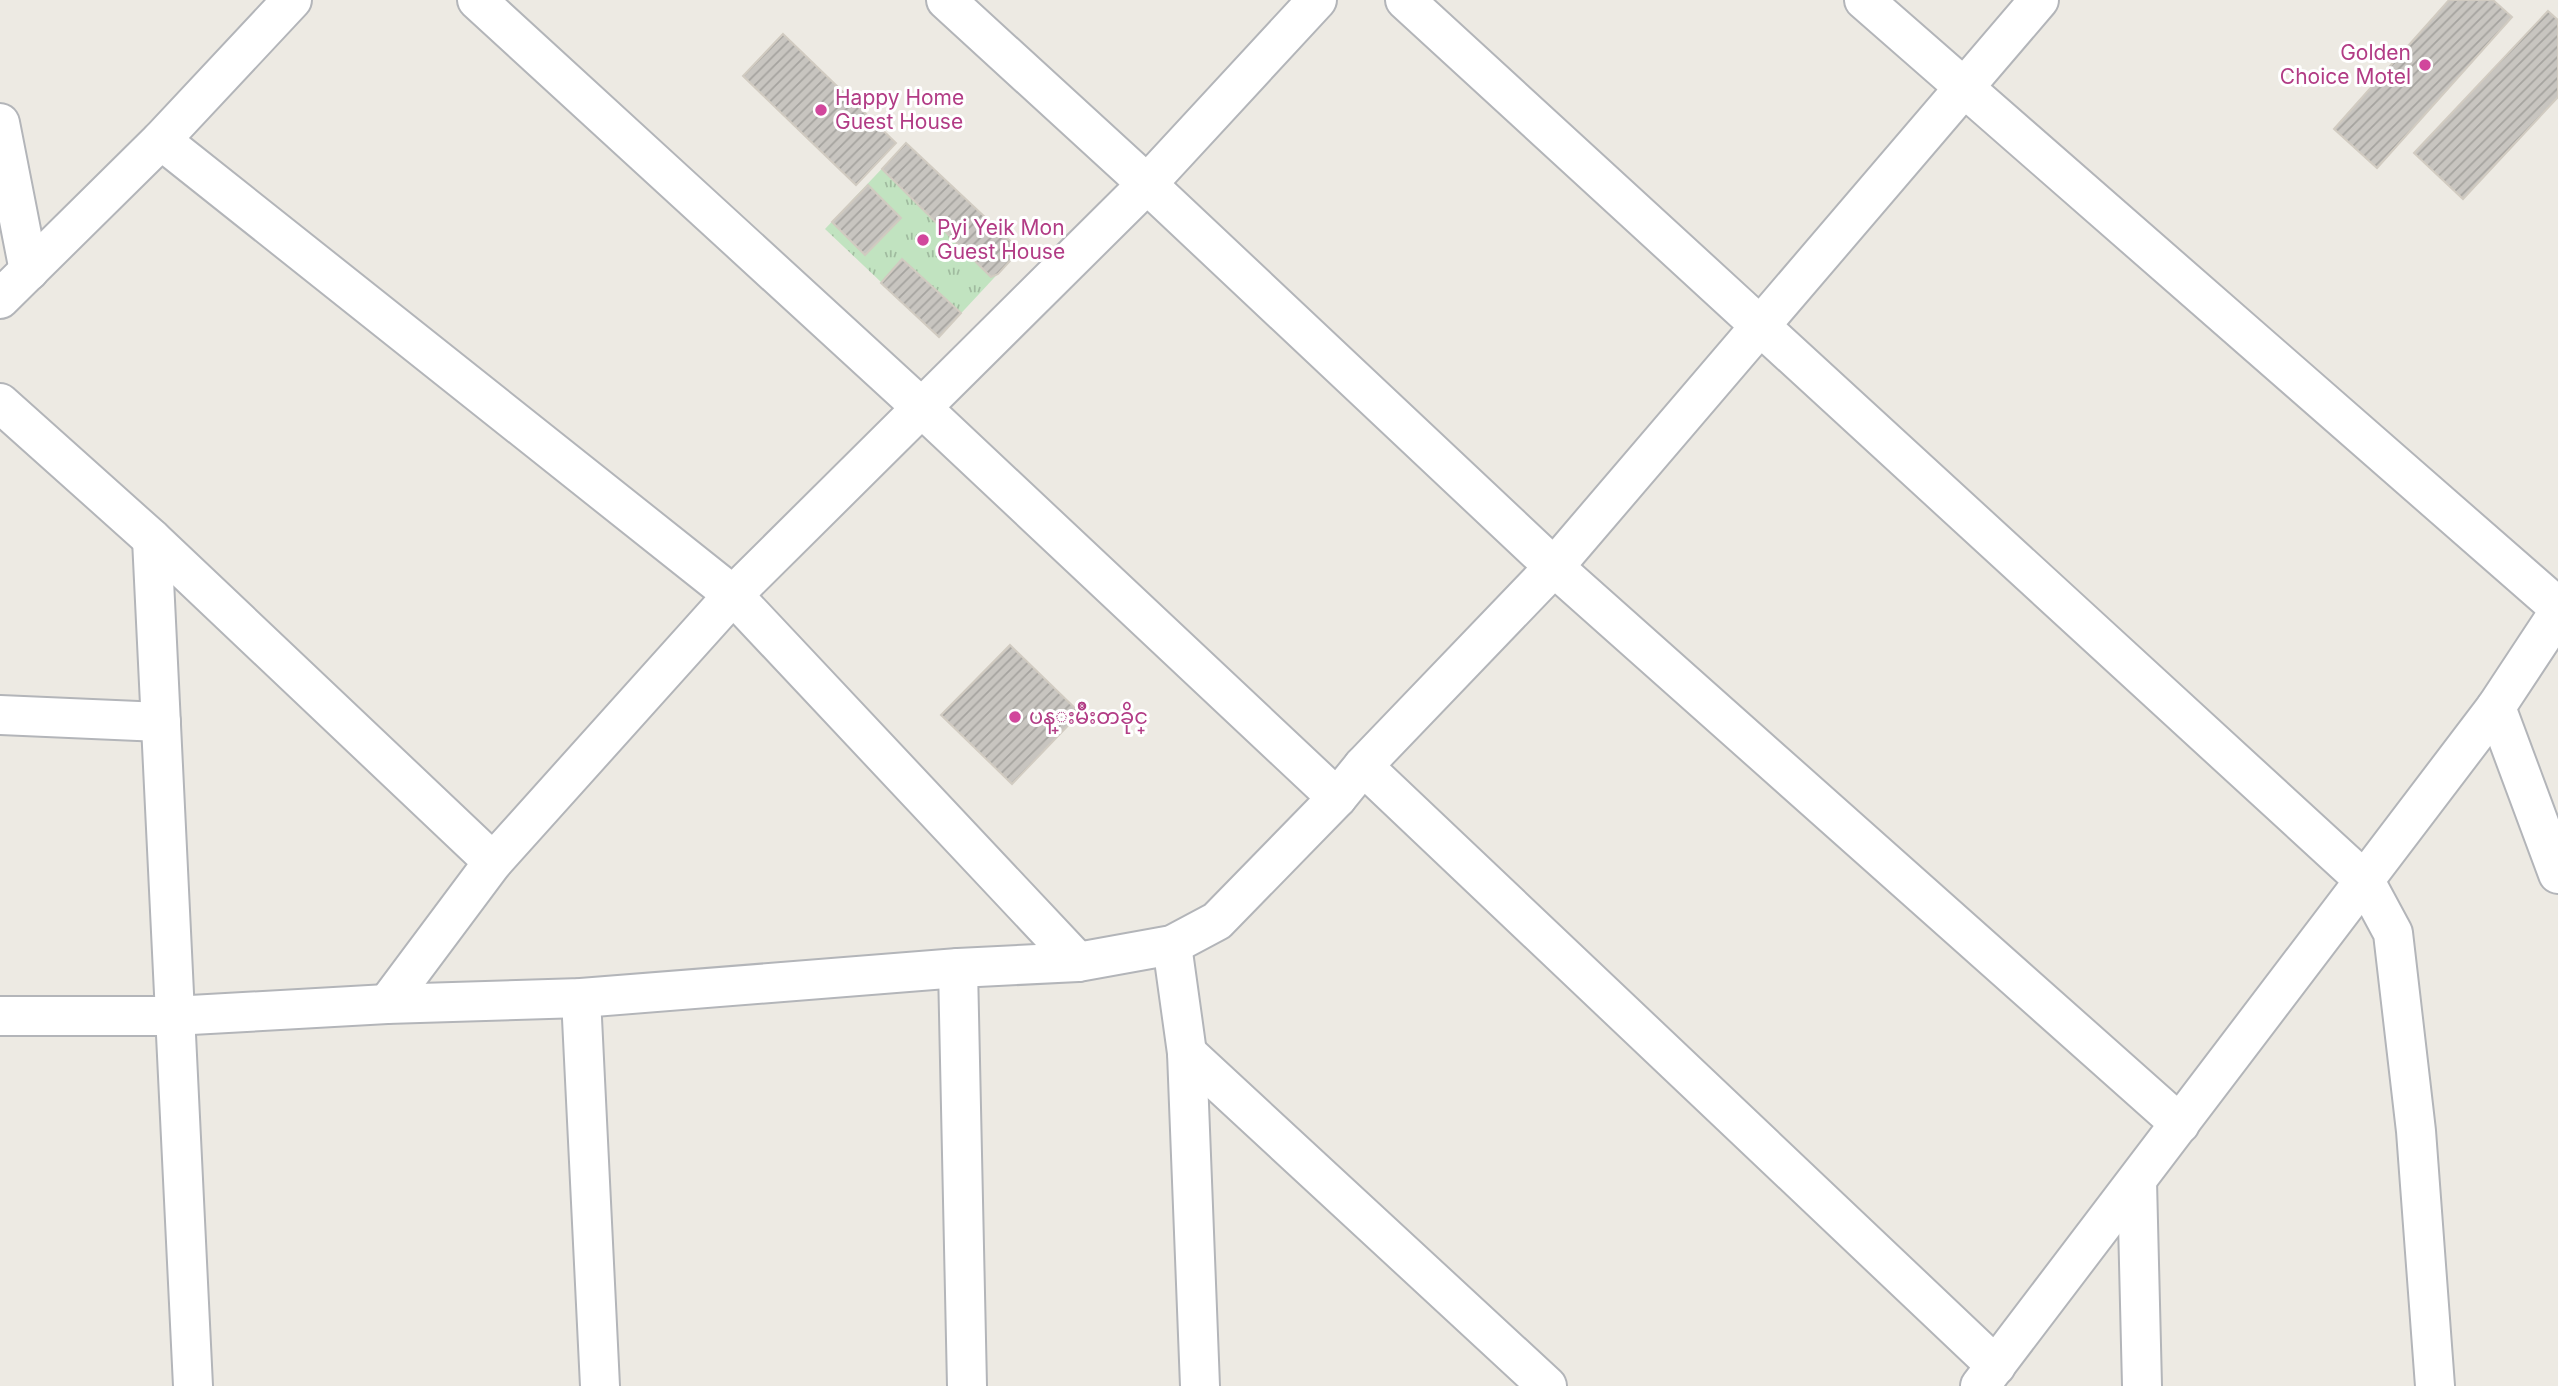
<svg xmlns="http://www.w3.org/2000/svg" width="2558" height="1386" viewBox="0 0 2558 1386" font-family="Inter,'Noto Sans Myanmar',sans-serif">
  <style>
    .park { fill: url(#park-tufts) }
    .building { fill: url(#building-hatch); stroke: #d1cbc1; stroke-width: 2 }
    .lines { fill: none; stroke-linecap: round; stroke-linejoin: round }
    .minor-casing { stroke: #b3b5b9; stroke-width: 42 }
    .minor { stroke: #fff; stroke-width: 38 }
    .hotel-dot { fill: #d1479c; stroke: #fff; stroke-width: 2.5 }
    .labels { text-anchor: middle; stroke-width: 6; stroke-linejoin: round; paint-order: stroke }
    .hotel-label { font-size: 21px; fill: #b23c85; stroke: #fff; text-anchor: start }
  </style>
  <defs>
    <pattern id="park-tufts" width="24" height="20" patternUnits="userSpaceOnUse" patternTransform="scale(1.75)"><rect width="24" height="20" fill="#c1e3c0"/><path d="M3 7l-1-3M5 7V3M7 7l1-3M15 17l-1-3M17 17v-4M19 17l1-3" fill="none" stroke="#a0bb9f"/></pattern>
    <pattern id="building-hatch" width="6" height="6" patternUnits="userSpaceOnUse" patternTransform="scale(1.75)"><rect width="6" height="6" fill="#c8c5c0"/><path d="M-1 1l2-2M0 6l6-6M5 7l2-2" fill="none" stroke="#a5a39f"/></pattern>
  </defs>
  <rect width="100%" height="100%" fill="#edeae3"/>
  <!-- park -->
  <polygon class="park" points="906,143 1020,250 939,337 825,229"/>
  <!-- building -->
  <g class="building">
    <polygon points="2449,0 2493,0 2512,17 2377,168 2334,129"/>
    <polygon points="2548,11 2558,20 2558,97 2463,199 2414,153"/>
    <polygon points="783,34 896,143 856,185 743,76"/>
    <polygon points="906,143 1020,250 998,274 991,277 882,169"/>
    <polygon points="868,185 901,218 865,255 832,222"/>
    <polygon points="902,259 961,313 939,337 881,283"/>
    <polygon points="1010,645 1080,713 1012,784 941,715"/>
  </g>
  <g class="lines">
    <defs>
      <g id="minor">
        <polyline points="477,0 922,408 1337,798"/>
        <polyline points="946,0 1147,184 1554,567 2180,1124"/>
        <polyline points="1405,0 2365,881 2393,933 2416,1131 2435,1386"/>
        <polyline points="1864,0 2558,607"/>
        <polyline points="0,123 29,271"/>
        <polyline points="161,140 733,595 1078,962"/>
        <polyline points="0,299 161,140 292,0"/>
        <polyline points="0,403 152,539 493,862"/>
        <polyline points="152,539 193,1386"/>
        <polyline points="2496,707 2558,874"/>
        <polyline points="0,715 161,722"/>
        <polyline points="1363,766 1996,1366"/>
        <polyline points="1172,945 1187,1053 1200,1386"/>
        <polyline points="958,968 967,1386"/>
        <polyline points="581,998 600,1386"/>
        <polyline points="387,1004 493,862 733,595 1147,184 1317,0"/>
        <polyline points="0,1016 173,1016 387,1004 581,998 958,968 1078,962 1172,945 1217,921 1337,798 1363,766 1554,567 2039,0"/>
        <polyline points="1187,1053 1547,1386"/>
        <polyline points="2137,1181 2142,1386"/>
        <polyline points="1980,1386 2496,707 2558,613"/>
      </g>
    </defs>
    <!-- minor casing -->
    <use href="#minor" class="minor-casing"/>
    <!-- minor -->
    <use href="#minor" class="minor"/>
  </g>
  <!-- markers -->
  <g class="hotel-dot">
    <circle cx="2425" cy="65" r="7"/>
    <circle cx="821" cy="110" r="7"/>
    <circle cx="923" cy="240" r="7"/>
    <circle cx="1015" cy="717" r="7"/>
  </g>
  <g class="labels">
    <!-- hotel labels -->
    <g class="hotel-label">
      <text x="2411" y="60" text-anchor="end">Golden<tspan x="2411" dy="24">Choice Motel</tspan></text>
      <text x="835" y="105">Happy Home<tspan x="835" dy="24">Guest House</tspan></text>
      <text x="937" y="235">Pyi Yeik Mon<tspan x="937" dy="24">Guest House</tspan></text>
      <text x="1029" y="724">ပန္းမ်ိဳးတခိုင္</text>
    </g>
  </g>
</svg>
